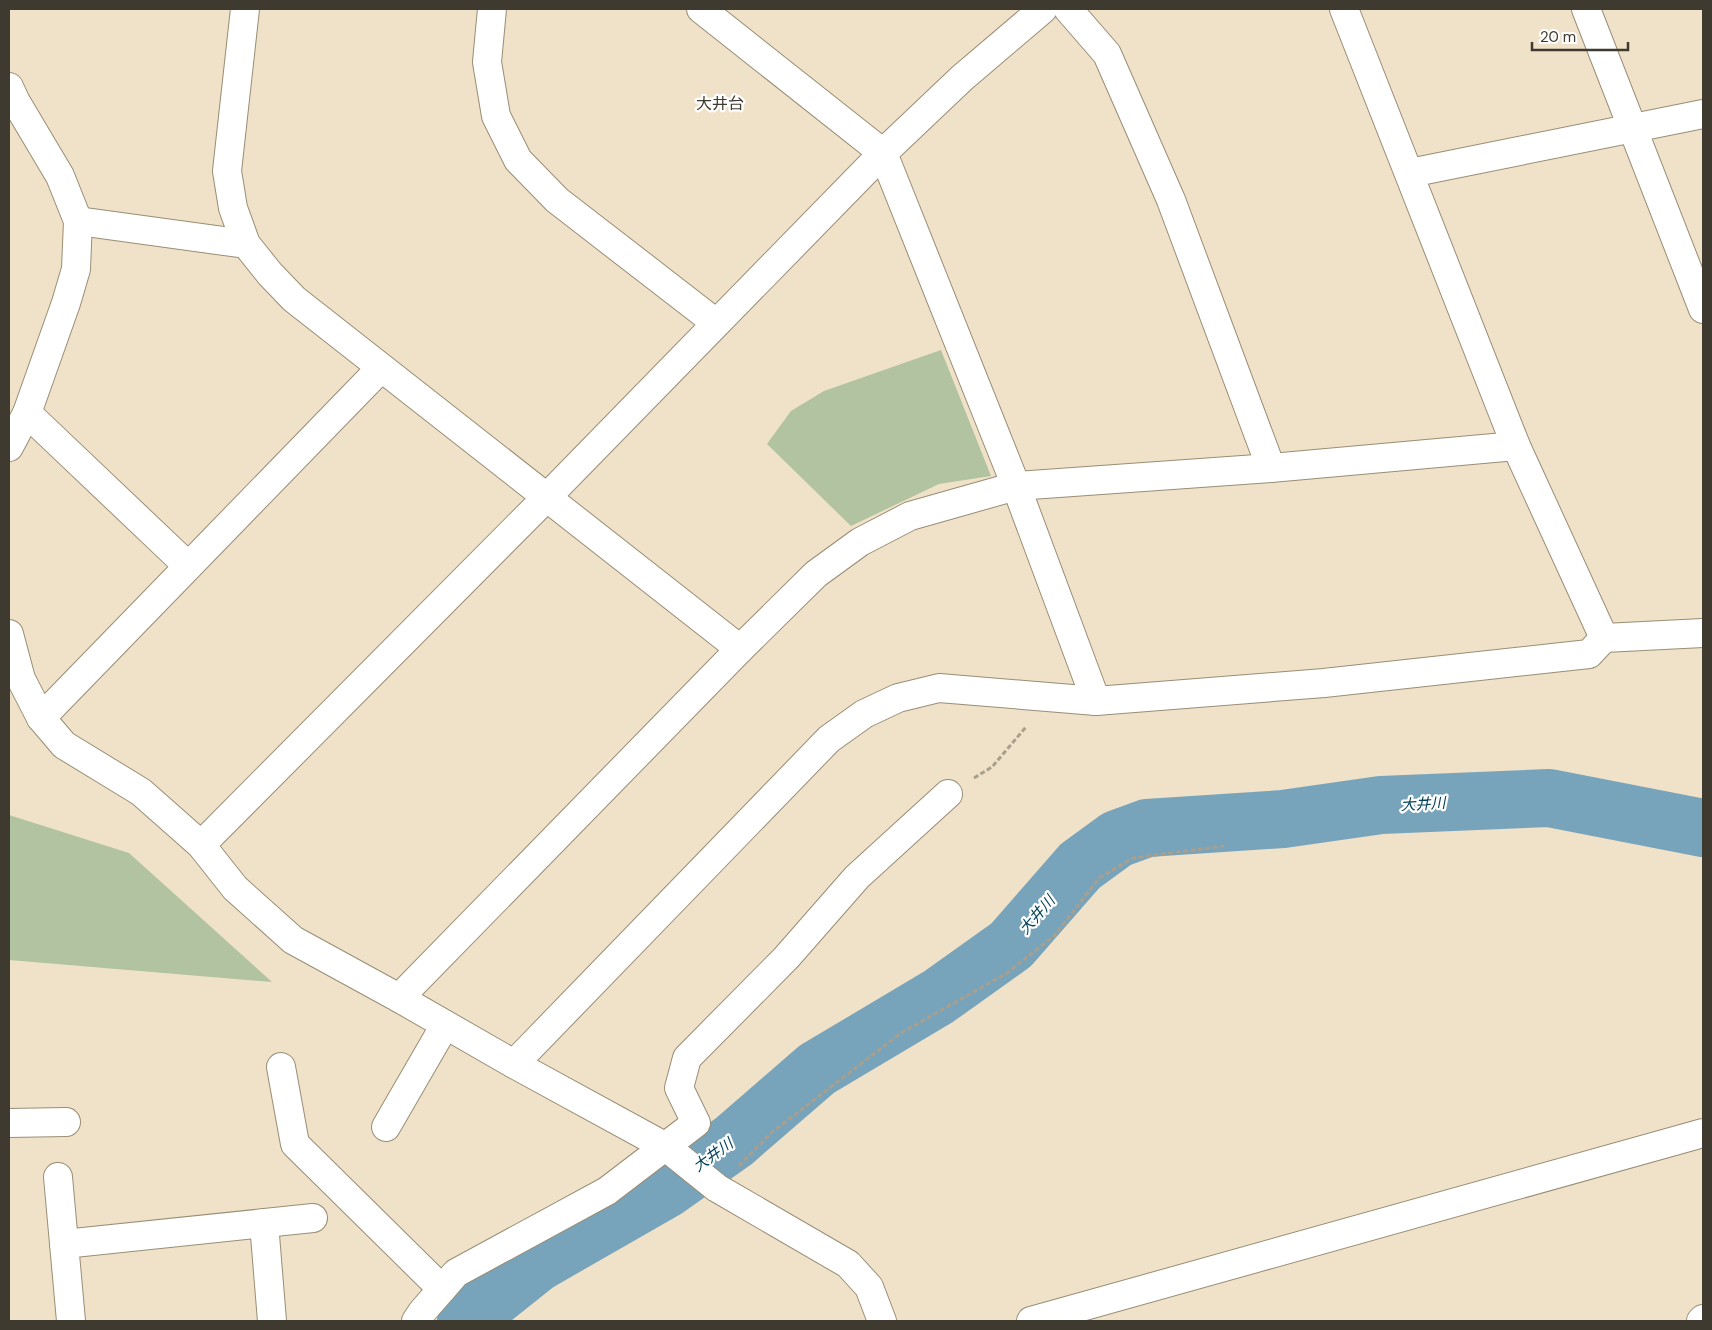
<svg xmlns="http://www.w3.org/2000/svg" width="1712" height="1330" viewBox="0 0 1712 1330" font-family="'DM Sans','Noto Sans JP',sans-serif">
  <style>
    .green { fill: #b1c3a0 }
    .lines { fill: none; stroke-linecap: round; stroke-linejoin: round }
    .river { stroke: #78a4bb; stroke-width: 58 }
    .street-casing { stroke: #998d75; stroke-width: 30 }
    .secondary-casing { stroke: #998d75; stroke-width: 30 }
    .path { stroke: #a99f8c; stroke-width: 3; stroke-dasharray: 5 2.5; stroke-linecap: butt }
    .street { stroke: #fff; stroke-width: 28 }
    .secondary { stroke: #fff; stroke-width: 28 }
    .labels { text-anchor: middle; stroke-width: 4.5; stroke-linejoin: round; paint-order: stroke }
    .water-label { font-size: 15px; font-style: italic; fill: #02425a; stroke: #fff }
    .quarter-label { font-size: 16px; fill: #3f3a30; stroke: #fff }
  </style>
  <rect width="100%" height="100%" fill="#f0e2c9"/>
  <!-- green -->
  <g class="green">
    <polygon points="941,350 991,476 939,484 851,526 767,444 791,411 824,391"/>
    <polygon points="9,815 129,853 272,982 9,960"/>
  </g>
  <g class="lines">
    <!-- river -->
    <polyline class="river" points="466,1321 468,1318 537,1263 666,1189 734,1141 817,1069 938,997 1011,945 1080,866 1117,839 1147,828 1283,819 1381,805 1549,798 1703,828"/>
    <defs>
      <g id="street">
        <polyline points="245,9 227,171 233,208 246,244 270,274 294,299 740,649"/>
        <polyline points="492,9 487,62 496,116 518,160 557,200 716,323"/>
        <polyline points="1068,9 1107,54 1171,200 1271,468"/>
        <polyline points="1344,9 1516,446 1604,638"/>
        <polyline points="1586,9 1703,309"/>
        <polyline points="9,87 16,102 60,176 78,221 76,269 66,303 27,413 9,447"/>
        <polyline points="883,153 1016,486 1096,701"/>
        <polyline points="1410,173 1703,114"/>
        <polyline points="78,221 246,244"/>
        <polyline points="27,413 188,566"/>
        <polyline points="9,634 21,679 41,718 64,745 141,792 201,845 235,888 293,940 399,998 514,1064 666,1147 717,1188 848,1264 869,1287 882,1321"/>
        <polyline points="41,718 381,368"/>
        <polyline points="201,845 547,497 883,153 962,78 1043,9"/>
        <polyline points="399,998 740,649 816,574 860,542 910,516 1016,486 1271,468 1516,446"/>
        <polyline points="514,1064 829,739 864,714 898,698 939,688 1096,701 1324,683 1589,654 1604,638 1703,633"/>
        <polyline points="281,1067 295,1144 442,1289"/>
        <polyline points="9,1123 66,1122"/>
        <polyline points="386,1127 445,1025"/>
        <polyline points="58,1177 71,1321"/>
        <polyline points="264,1223 272,1321"/>
        <polyline points="64,1244 313,1218"/>
        <polyline points="416,1321 422,1312 456,1273 607,1191 696,1123 679,1088 687,1058 786,958 857,877 948,794"/>
        <polyline points="1031,1321 1703,1133"/>
        <polyline points="1701,1321 1703,1319"/>
      </g>
      <polyline id="secondary" points="701,9 883,153"/>
    </defs>
    <!-- street casing -->
    <use href="#street" class="street-casing"/>
    <!-- secondary casing -->
    <use href="#secondary" class="secondary-casing"/>
    <!-- path -->
    <g class="path">
      <polyline points="974,778 992,767 1026,727"/>
      <polyline points="739,1166 771,1133 901,1033 1007,973 1055,935 1099,878 1133,858 1224,846"/>
    </g>
    <!-- street -->
    <use href="#street" class="street"/>
    <!-- secondary -->
    <use href="#secondary" class="secondary"/>
  </g>
  <g class="labels">
    <!-- water labels -->
    <g class="water-label">
      <text transform="translate(1423 804) rotate(-3)" y="5">大井川</text>
      <text transform="translate(1037 915) rotate(-49)" y="5">大井川</text>
      <text transform="translate(713 1155) rotate(-36)" y="5">大井川</text>
    </g>
    <!-- quarter labels -->
    <g class="quarter-label">
      <text x="720" y="109">大井台</text>
    </g>
  </g>
  <!-- border -->
  <rect width="1712" height="1330" fill="none" stroke="#3f3a30" stroke-width="20"/>
  <!-- scale -->
  <path d="M1532 42v8h96v-8" fill="none" stroke="#3f3a30" stroke-width="2.5"/>
  <text x="1540" y="42" font-size="15" fill="#3f3a30" stroke="#ffffff" stroke-width="4" paint-order="stroke">20 m</text>
</svg>
